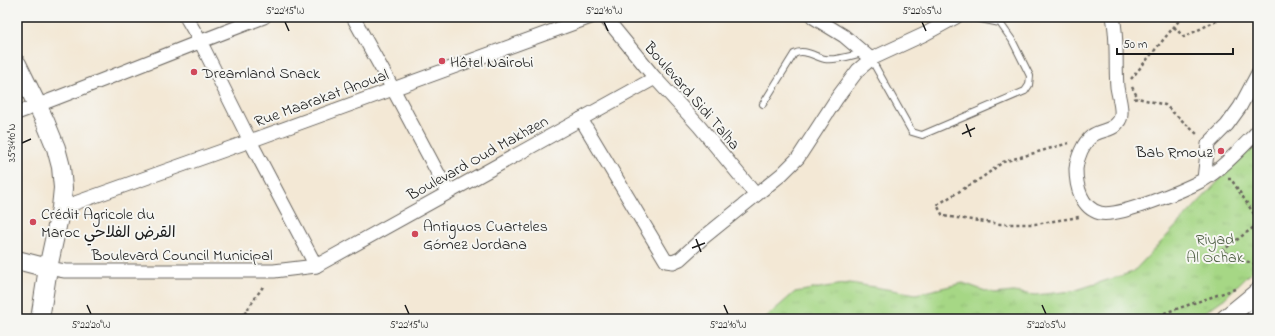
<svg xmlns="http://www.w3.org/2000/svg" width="1275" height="336" viewBox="0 0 1275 336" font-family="'Indie Flower','Playpen Sans Arabic',sans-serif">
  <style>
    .park { fill: url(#park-tufts); stroke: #617a50 }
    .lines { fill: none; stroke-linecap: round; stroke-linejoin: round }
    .service-casing { stroke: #67635d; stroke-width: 8 }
    .minor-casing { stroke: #67635d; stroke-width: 15 }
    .secondary-casing { stroke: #67635d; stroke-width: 20 }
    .path { stroke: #67635d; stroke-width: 2.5; stroke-dasharray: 3 3; stroke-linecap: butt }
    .service { stroke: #fff; stroke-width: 6 }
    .minor { stroke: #fff; stroke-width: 13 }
    .secondary { stroke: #fff; stroke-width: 18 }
    .ticks { fill: none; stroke: #1c1c1c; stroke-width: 1.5 }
    .poi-dot { fill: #d1495b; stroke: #f6f6f2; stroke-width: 1.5 }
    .labels { text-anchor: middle; stroke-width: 4; stroke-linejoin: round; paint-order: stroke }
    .poi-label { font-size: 16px; fill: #1c1c1c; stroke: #f6f6f2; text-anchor: start }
    .street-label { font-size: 16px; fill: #1c1c1c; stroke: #f6f6f2 }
    .park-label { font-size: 16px; fill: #4c5d41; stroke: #f6f6f2 }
    .neatline { fill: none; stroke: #1c1c1c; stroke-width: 1.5 }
    .ticks-label { font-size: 10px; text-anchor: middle; fill: #1c1c1c }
  </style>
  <defs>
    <pattern id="park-tufts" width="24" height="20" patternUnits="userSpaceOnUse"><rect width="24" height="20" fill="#a6d785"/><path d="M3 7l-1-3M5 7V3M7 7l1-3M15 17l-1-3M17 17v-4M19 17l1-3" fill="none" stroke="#8eb872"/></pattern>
  </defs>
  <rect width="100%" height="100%" fill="#f6f6f2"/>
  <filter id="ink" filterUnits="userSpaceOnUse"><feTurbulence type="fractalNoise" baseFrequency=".025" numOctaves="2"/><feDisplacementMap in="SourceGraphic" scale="8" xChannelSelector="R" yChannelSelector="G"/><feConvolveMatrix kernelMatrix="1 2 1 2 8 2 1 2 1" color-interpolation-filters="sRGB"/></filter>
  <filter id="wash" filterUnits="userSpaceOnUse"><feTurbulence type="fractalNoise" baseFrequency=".012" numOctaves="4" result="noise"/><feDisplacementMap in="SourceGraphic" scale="16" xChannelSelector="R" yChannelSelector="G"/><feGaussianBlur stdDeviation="0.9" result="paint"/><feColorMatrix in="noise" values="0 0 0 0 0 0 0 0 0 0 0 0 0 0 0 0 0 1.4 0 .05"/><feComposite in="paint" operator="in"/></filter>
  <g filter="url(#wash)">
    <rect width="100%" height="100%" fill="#f3e8d5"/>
    <!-- park -->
    <polygon class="park" points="1258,139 1258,265 1225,298 1195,319 764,319 795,292 850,283 916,294 963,283 994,294 1013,292 1035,295 1073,291 1133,272"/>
  </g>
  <g filter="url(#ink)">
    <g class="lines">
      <defs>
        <g id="service">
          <polyline points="871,59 912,132 922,135 1025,91 1029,85 1030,76 1012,40 1000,23 971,17"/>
          <path d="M763 104 794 54C804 48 815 57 825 59 835 61 853 55 863 53"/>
        </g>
        <g id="minor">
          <polyline points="186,17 200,41 250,141 316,266"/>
          <polyline points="353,17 393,89 448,192"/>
          <polyline points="605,17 655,78 699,126 756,195"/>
          <polyline points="813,17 844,36 871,59"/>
          <path d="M1113 17C1118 40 1115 63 1117 87 1118 94 1122 107 1121 114 1121 116 1120 120 1118 122 1113 131 1099 130 1092 136 1083 143 1077 158 1076 169 1076 186 1081 208 1100 213 1118 218 1186 189 1203 180 1222 169 1242 147 1258 131"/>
          <path d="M17 113C100 82 182 48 264 17"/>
          <polyline points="581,119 666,261 673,262 680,259 703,238 782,174 798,158 837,98 858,70 871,59 925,34 956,17"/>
          <polyline points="1204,179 1208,144 1227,125 1240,107 1258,73"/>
          <polyline points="61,208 250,141 591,17"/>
          <polyline points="48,268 65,271 274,271 316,266 655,78"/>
        </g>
        <g id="secondary">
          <polyline points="17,64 45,121 56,148 61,167 63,188 61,208 48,268 40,319"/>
          <polyline points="17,260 48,268"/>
          <polyline points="1225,319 1258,292"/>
          <polyline points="1255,319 1258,315"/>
        </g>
      </defs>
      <!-- service casing -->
      <use href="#service" class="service-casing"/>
      <!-- minor casing -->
      <use href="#minor" class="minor-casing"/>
      <!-- secondary casing -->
      <use href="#secondary" class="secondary-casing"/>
      <!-- path -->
      <g class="path">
        <polyline points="1174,27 1184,37 1224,17"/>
        <polyline points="1131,79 1182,17"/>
        <polyline points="1132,87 1138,98"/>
        <polyline points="1134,99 1138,98 1165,105 1198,135"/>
        <polyline points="1069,143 1003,162 983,177 937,205 943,216 1000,224 1035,224 1079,217"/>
        <polyline points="1228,179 1231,179 1258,220"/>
        <polyline points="1258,224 1222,251 1258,266"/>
        <polyline points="241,319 264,285"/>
        <polyline points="1147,319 1235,289"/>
      </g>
      <!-- service -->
      <use href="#service" class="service"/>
      <!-- minor -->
      <use href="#minor" class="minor"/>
      <!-- secondary -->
      <use href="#secondary" class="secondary"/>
    </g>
  </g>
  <!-- ticks -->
  <path class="ticks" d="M285 22 289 31M604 22 608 31M922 22 926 31M966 124 971 137M962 134 975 128M22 143 31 139M696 239 701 252M692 248 705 243M87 305 91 314M405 305 409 314M724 305 728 314M1042 305 1046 314"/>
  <!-- markers -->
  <g class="poi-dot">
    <circle cx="442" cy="61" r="4"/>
    <circle cx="194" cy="72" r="4"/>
    <circle cx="1221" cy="151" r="4"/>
    <circle cx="33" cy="222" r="4"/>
    <circle cx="415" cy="234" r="4"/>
  </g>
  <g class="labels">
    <!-- poi labels -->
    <g class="poi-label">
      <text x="450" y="67">Hôtel Nairobi</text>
      <text x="202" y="78">Dreamland Snack</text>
      <text x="1213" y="157" text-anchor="end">Bab Rmouz</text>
      <text x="41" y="219">Crédit Agricole du<tspan x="41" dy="18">Maroc القرض الفلاحي</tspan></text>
      <text x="423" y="231">Antiguos Cuarteles<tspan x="423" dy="18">Gómez Jordana</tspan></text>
    </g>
    <!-- street labels -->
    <g class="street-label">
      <text transform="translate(693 95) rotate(49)" y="6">Boulevard Sidi Talha</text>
      <text transform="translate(321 97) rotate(-20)" y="6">Rue Maarakat Anoual</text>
      <text transform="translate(477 157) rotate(-29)" y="6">Boulevard Oud Makhzen</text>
      <text x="182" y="260">Boulevard Council Municipal</text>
    </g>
    <!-- park labels -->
    <g class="park-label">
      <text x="1215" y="244">Riyad<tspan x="1215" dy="18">Al Ochak</tspan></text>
    </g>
  </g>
  <!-- margin -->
  <rect width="1275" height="336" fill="none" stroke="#f6f6f2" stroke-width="44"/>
  <!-- scale -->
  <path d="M1117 48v6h116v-6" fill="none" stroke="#1c1c1c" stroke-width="2"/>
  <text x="1123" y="48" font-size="12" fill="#1c1c1c" stroke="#f6f6f2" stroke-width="3" paint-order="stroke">50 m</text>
  <rect x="22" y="22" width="1231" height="292" class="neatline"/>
  <g class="ticks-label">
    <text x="285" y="14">5°22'15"W</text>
    <text x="604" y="14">5°22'10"W</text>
    <text x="922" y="14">5°22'05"W</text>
    <text transform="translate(11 143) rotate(-90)" y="4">35°34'10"N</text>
    <text x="91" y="328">5°22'20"W</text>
    <text x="409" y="328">5°22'15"W</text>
    <text x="728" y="328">5°22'10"W</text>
    <text x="1046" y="328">5°22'05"W</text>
  </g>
</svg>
